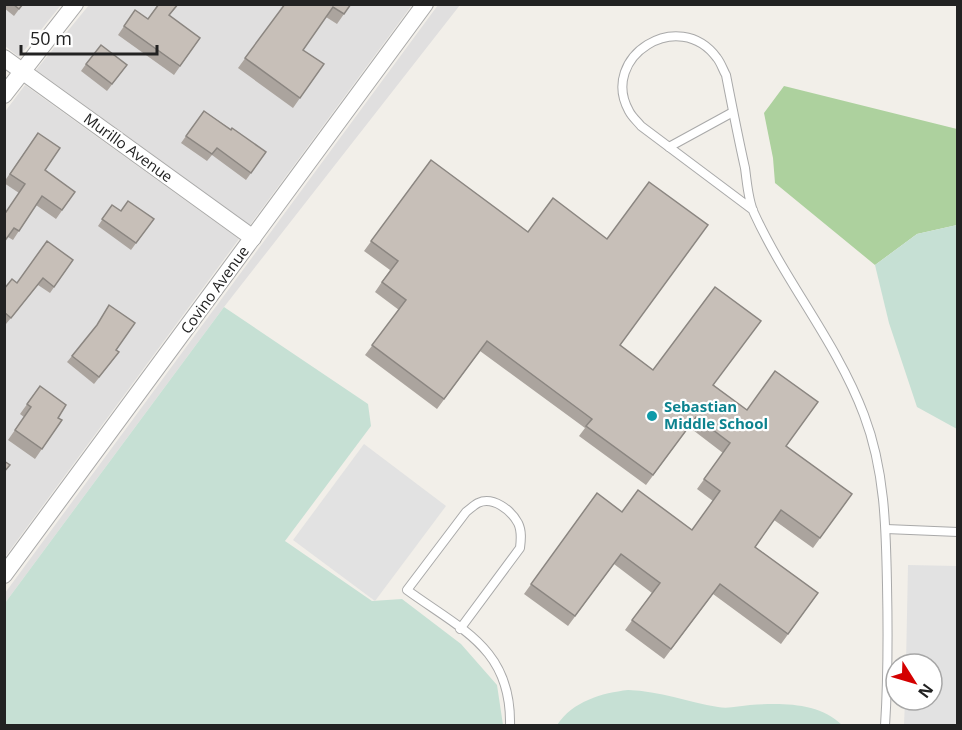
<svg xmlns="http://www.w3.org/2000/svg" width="962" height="730" viewBox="0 0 962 730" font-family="'Open Sans',sans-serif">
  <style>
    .residential { fill: #e0dfdf }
    .forest { fill: #add19e }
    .wetland { fill: #c6e0d4 }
    .parking { fill: #e2e2e2 }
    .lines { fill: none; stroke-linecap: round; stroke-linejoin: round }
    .service-casing { stroke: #a9a9a9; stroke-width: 10 }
    .minor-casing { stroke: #a9a9a9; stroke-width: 18 }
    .service { stroke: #fff; stroke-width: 8 }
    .minor { stroke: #fff; stroke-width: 16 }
    .wall { fill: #aba49e }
    .building { fill: #c7bfb8; stroke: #8b8681; stroke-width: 1.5 }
    .culture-dot { fill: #0f9aa8; stroke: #fff; stroke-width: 2 }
    .labels { text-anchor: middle; stroke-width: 4.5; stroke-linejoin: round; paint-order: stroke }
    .street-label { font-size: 15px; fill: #222; stroke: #fff }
    .culture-label { font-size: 15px; font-weight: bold; fill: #0d838f; stroke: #fff; text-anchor: start }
  </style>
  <rect width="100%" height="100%" fill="#f2efe9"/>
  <!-- residential -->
  <g class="residential">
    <polygon points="4,5 61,5 19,57 5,46"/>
    <polygon points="89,5 412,5 250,225 36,70"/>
    <polygon points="438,5 460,5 224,307 5,603 5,593"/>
    <polygon points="25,85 239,239 5,557 4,113"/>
  </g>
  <!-- forest -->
  <polygon class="forest" points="784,86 957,129 957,225 917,234 875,265 775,183 773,158 764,113"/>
  <!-- wetland -->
  <g class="wetland">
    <polygon points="957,225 958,225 957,429 917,407 889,323 875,265 917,234"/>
    <polygon points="224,307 368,404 371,426 285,541 372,601 402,599 461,644 497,685 503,725 5,725 5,603"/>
    <path d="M628 690C660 691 688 702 718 707 728 709 740 706 750 705 780 703 819 702 842 725H557C573 701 602 693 628 690Z"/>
  </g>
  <!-- parking -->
  <g class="parking">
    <polygon points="364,444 446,506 375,601 293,540"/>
    <polygon points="908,565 957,566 957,725 904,725 905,700 932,700 932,664 906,664"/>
  </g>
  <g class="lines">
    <defs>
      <g id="service">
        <polyline points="669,147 733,112"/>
        <path d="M753 210 641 126C637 121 632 117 629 111 599 57 679 6 717 58 721 63 723 70 726 75 732 106 738 137 745 168 747 182 748 200 754 213 786 283 837 343 864 415 885 470 886 528 887 585 888 632 888 679 885 726"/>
        <polyline points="886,529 958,532"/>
        <path d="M460 629 520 548C521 540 522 531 518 523 511 510 493 496 478 503 474 505 470 509 466 512L407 590C462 630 512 649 510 726"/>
      </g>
      <g id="minor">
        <polyline points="4,58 253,238"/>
        <polyline points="4,95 75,4"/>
        <polyline points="4,575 425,4"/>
      </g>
    </defs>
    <!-- service casing -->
    <use href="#service" class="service-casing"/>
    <!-- minor casing -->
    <use href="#minor" class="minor-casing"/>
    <!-- service -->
    <use href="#service" class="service"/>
    <!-- minor -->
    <use href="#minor" class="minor"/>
  </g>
  <!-- wall -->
  <g class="wall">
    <polygon points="4,4 23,4 14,16 4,8"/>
    <polygon points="158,4 179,4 169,16 200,38 174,75 118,35 135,10 148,19"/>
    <polygon points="285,4 351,4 337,24 326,17 303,50 324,64 293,108 238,68"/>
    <polygon points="86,64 127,65 107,91 81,71"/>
    <polygon points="204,111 266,152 246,180 212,155 207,161 181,143"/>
    <polygon points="38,133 45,170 75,192 56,219 36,205 13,240 8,237 6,212 19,193 4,183 4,182"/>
    <polygon points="431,160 620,345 653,370 714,385 786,446 852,494 813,548 774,520 755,547 818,593 781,644 713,594 664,659 625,630 652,593 614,564 568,626 524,594 597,493 622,512 692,530 713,501 697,489 723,453 689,427 646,485 579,436 585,428 480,351 437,409 365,355 399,310 375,292 390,270 364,251"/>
    <polygon points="112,205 121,211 154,219 131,250 98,226"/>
    <polygon points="73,260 50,293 38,285 6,324 4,323 4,289"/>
    <polygon points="116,350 114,359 94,384 67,362 72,356"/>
    <polygon points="40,386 58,418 62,420 35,459 8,440 24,417 20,414"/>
  </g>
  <!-- building -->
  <g class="building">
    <polygon points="13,4 23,4 19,9"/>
    <polygon points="159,4 178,4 169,15 200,38 180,66 124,26 135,10 148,19"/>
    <polygon points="285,4 351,4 344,14 333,7 303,50 324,64 300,98 245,58"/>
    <polygon points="101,45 127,65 112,84 86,64"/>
    <polygon points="204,111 231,130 232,128 266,152 251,173 217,148 212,154 186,136"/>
    <polygon points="38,133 60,148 45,170 75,192 62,210 42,196 19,231 14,228 4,242 4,211 6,212 25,184 10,174"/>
    <polygon points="431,160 528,232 553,198 607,239 649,182 708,225 620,345 653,370 715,287 761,321 713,385 747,410 775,371 818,402 786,446 852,494 820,538 781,510 755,547 818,593 788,634 720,584 671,649 632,620 660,583 621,554 575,616 531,584 597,493 622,512 638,490 692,530 720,491 704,479 730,443 696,417 653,475 586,426 592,419 487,341 444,399 372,345 406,300 382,282 398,261 371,241"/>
    <polygon points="128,201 154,219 136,243 102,219 112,205 121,211"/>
    <polygon points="47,241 73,260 54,287 43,278 11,318 4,312 4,289 12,279 17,283"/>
    <polygon points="109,305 135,323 116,350 119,352 99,377 72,356 97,325"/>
    <polygon points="40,386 66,405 58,418 62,420 42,449 15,430 31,407 27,404"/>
    <polygon points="4,461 10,465 4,472"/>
  </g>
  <!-- markers -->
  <circle class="culture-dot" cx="652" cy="416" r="6"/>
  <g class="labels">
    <!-- street labels -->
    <g class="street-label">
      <text transform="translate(128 148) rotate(36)" y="5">Murillo Avenue</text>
      <text transform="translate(215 290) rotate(-54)" y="5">Covino Avenue</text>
    </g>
    <!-- culture labels -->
    <g class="culture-label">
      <text x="664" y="412">Sebastian<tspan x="664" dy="17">Middle School</tspan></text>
    </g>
  </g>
  <!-- border -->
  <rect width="962" height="730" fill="none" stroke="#222222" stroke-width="12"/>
  <!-- north arrow -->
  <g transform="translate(914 682) rotate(127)"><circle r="28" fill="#ffffff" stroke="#a7a7a7" stroke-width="1.5"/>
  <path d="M0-4.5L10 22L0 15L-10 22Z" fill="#d40000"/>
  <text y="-9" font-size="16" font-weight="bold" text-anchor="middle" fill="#222222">N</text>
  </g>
  <!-- scale -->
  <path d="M21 45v9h136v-9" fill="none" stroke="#222222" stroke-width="3"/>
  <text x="30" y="45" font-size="18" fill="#222222" stroke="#ffffff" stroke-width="4.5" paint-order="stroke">50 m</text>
</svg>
